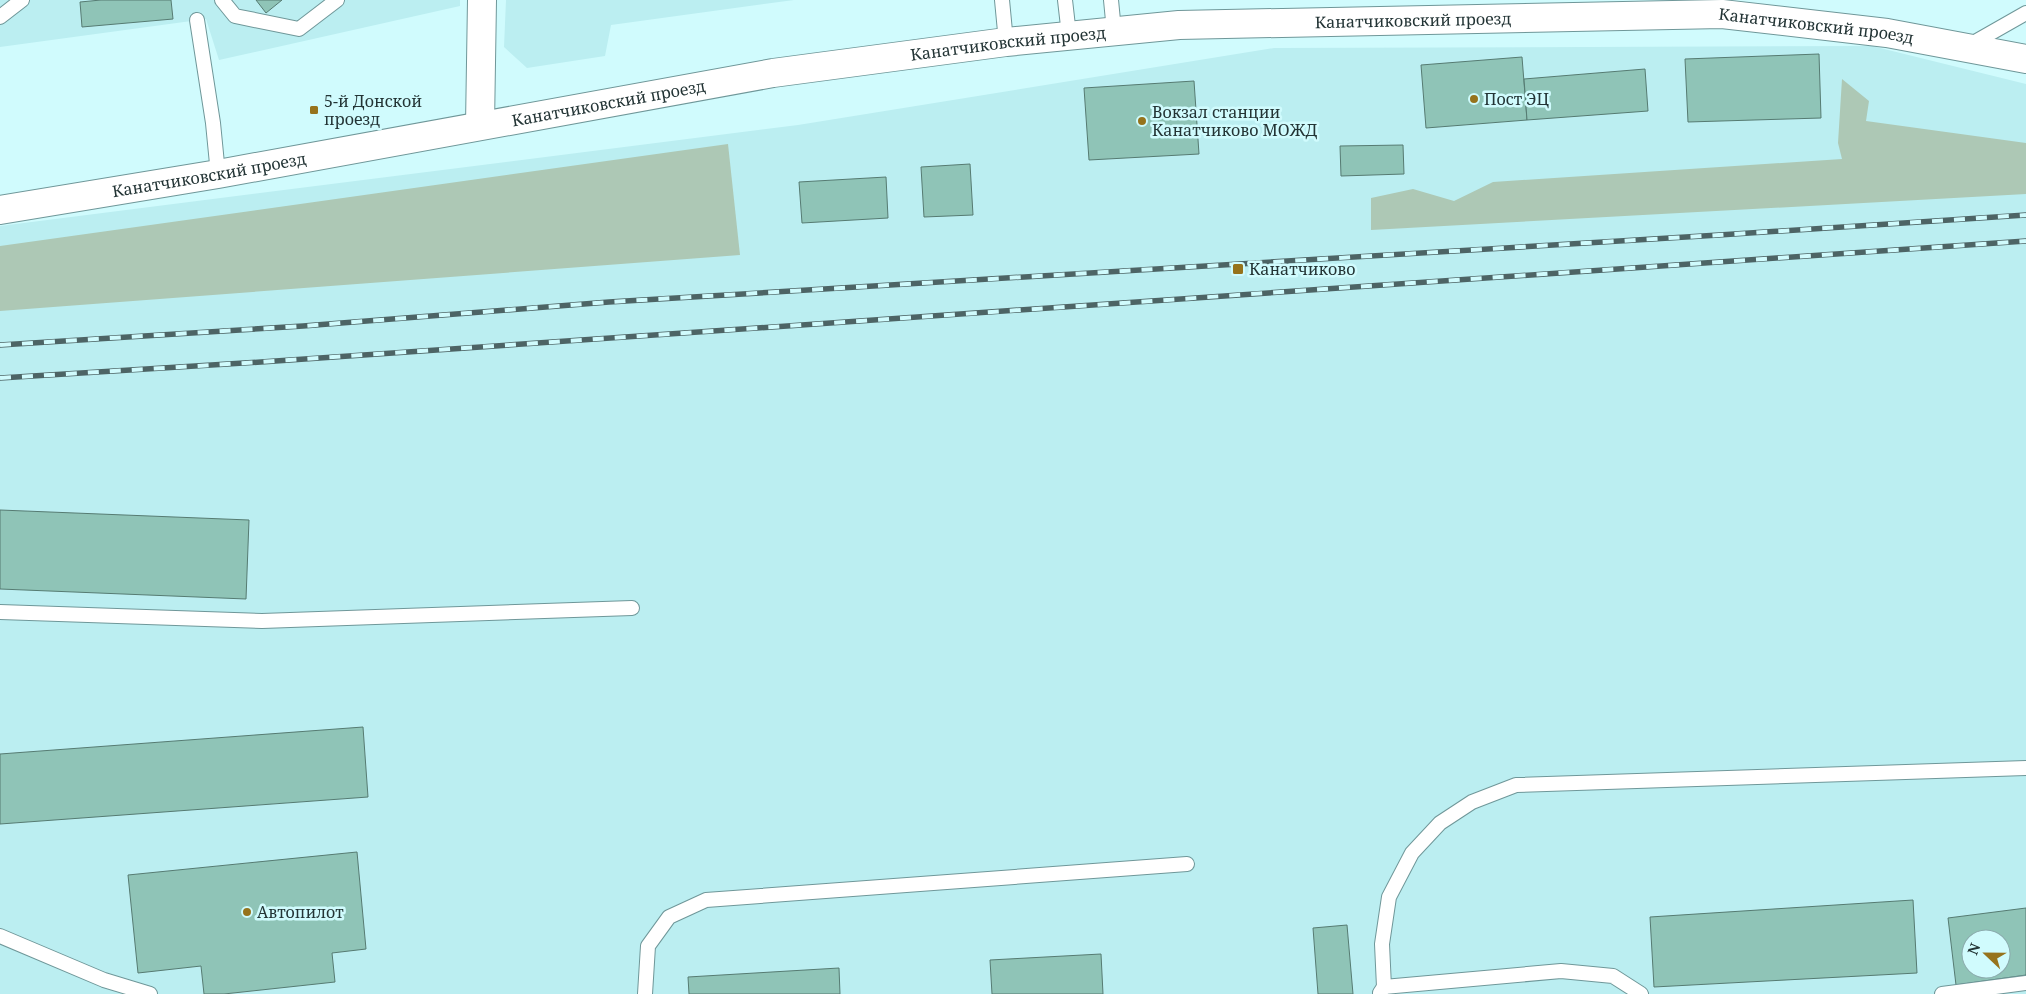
<svg xmlns="http://www.w3.org/2000/svg" width="2026" height="994" viewBox="0 0 2026 994" font-family="'Noto Serif',serif">
  <style>
    .built { fill: #bbeef1; fill-rule: evenodd }
    .green { fill: #adc8b5 }
    .building { fill: #8fc4b7; stroke: #567b72; fill-rule: evenodd }
    .lines { fill: none; stroke-linecap: round; stroke-linejoin: round }
    .service-casing { stroke: #6f9799; stroke-width: 16 }
    .minor-casing { stroke: #6f9799; stroke-width: 30 }
    .tertiary-casing { stroke: #6f9799; stroke-width: 30 }
    .service { stroke: #fff; stroke-width: 14 }
    .minor { stroke: #fff; stroke-width: 28 }
    .tertiary { stroke: #fff; stroke-width: 28 }
    .rail-casing { stroke: #4d6465; stroke-width: 5.5 }
    .rail { stroke: #d0fbfd; stroke-width: 4; stroke-dasharray: 11; stroke-linecap: butt }
    .poi-dot { fill: #96731c; stroke: #d0fbfd; stroke-width: 2 }
    .labels { text-anchor: middle; stroke-width: 5; stroke-linejoin: round; paint-order: stroke }
    .street-label { font-size: 16px; fill: #233435; stroke: #d0fbfd }
    .poi-label { font-size: 16px; fill: #233435; stroke: #d0fbfd; text-anchor: start }
  </style>
  <rect width="100%" height="100%" fill="#d0fbfd"/>
  <!-- built -->
  <g class="built">
    <polygon points="0,0 460,0 460,6 219,60 206,19 0,47"/>
    <polygon points="506,0 794,0 611,25 605,56 527,68 504,47"/>
    <path d="M1872 46 2026 84V994H0V226L798 125 1274 48ZM1971 939H2001V969H1971Z"/>
  </g>
  <!-- green -->
  <g class="green">
    <polygon points="1842,79 1869,101 1866,121 2026,143 2026,194 1371,230 1371,198 1413,189 1454,201 1493,182 1842,159 1838,143"/>
    <polygon points="728,144 740,255 0,311 0,246"/>
  </g>
  <!-- building -->
  <g class="building">
    <polygon points="101,0 171,0 173,19 82,27 80,2"/>
    <polygon points="256,0 282,0 266,13"/>
    <polygon points="1819,54 1821,118 1688,122 1685,59"/>
    <polygon points="1522,57 1527,120 1426,128 1421,65"/>
    <polygon points="1645,69 1648,111 1527,120 1524,79"/>
    <polygon points="1194,81 1199,154 1089,160 1084,88"/>
    <polygon points="1403,145 1404,174 1341,176 1340,146"/>
    <polygon points="970,164 973,215 924,217 921,167"/>
    <polygon points="886,177 888,218 802,223 799,182"/>
    <polygon points="0,510 249,520 246,599 0,589"/>
    <polygon points="363,727 368,797 0,824 0,754"/>
    <polygon points="357,852 366,949 332,953 335,982 224,994 204,994 201,966 138,973 128,875"/>
    <polygon points="1913,900 1917,973 1654,987 1650,917"/>
    <path d="M2026 908V975L1956 985 1948 918ZM1971 939H2001V969H1971Z"/>
    <polygon points="1347,925 1353,994 1318,994 1313,928"/>
    <polygon points="1101,954 1103,994 992,994 990,960"/>
    <polygon points="839,968 840,994 689,994 688,977"/>
  </g>
  <g class="lines">
    <defs>
      <g id="service">
        <polyline points="222,0 235,16 299,29 337,0"/>
        <polyline points="1002,0 1006,42"/>
        <polyline points="1065,0 1069,35"/>
        <polyline points="1111,0 1114,31"/>
        <polyline points="0,17 22,0"/>
        <polyline points="197,20 213,123 218,174"/>
        <polyline points="1968,46 2026,13"/>
        <polyline points="0,612 262,621 632,608"/>
        <polyline points="0,936 104,980 150,994"/>
        <polyline points="1384,987 1382,944 1389,897 1412,853 1440,823 1472,802 1516,785 2026,768"/>
        <polyline points="1380,993 1384,987 1561,971 1613,976 1641,994"/>
        <polyline points="645,994 648,946 669,917 706,900 1187,864"/>
        <polyline points="1942,994 2026,983"/>
      </g>
      <polyline id="minor" points="480,125 482,0"/>
      <g id="tertiary">
        <path id="s1" d="M0 210 218 174 773 73 1006 42 1179 25 1722 14 1887 33 2026 59"/>
      </g>
    </defs>
    <!-- service casing -->
    <use href="#service" class="service-casing"/>
    <!-- minor casing -->
    <use href="#minor" class="minor-casing"/>
    <!-- tertiary casing -->
    <use href="#tertiary" class="tertiary-casing"/>
    <!-- service -->
    <use href="#service" class="service"/>
    <!-- minor -->
    <use href="#minor" class="minor"/>
    <!-- tertiary -->
    <use href="#tertiary" class="tertiary"/>
    <defs>
      <g id="rail">
        <polyline points="0,345 303,326 609,302 1719,235 2026,215"/>
        <polyline points="0,378 261,362 2026,241"/>
      </g>
    </defs>
    <!-- rail casing -->
    <use href="#rail" class="rail-casing"/>
    <!-- rail -->
    <use href="#rail" class="rail"/>
  </g>
  <!-- markers -->
  <g class="poi-dot">
    <circle cx="1474" cy="99" r="5"/>
    <rect x="309" y="105" width="10" height="10" rx="2.5"/>
    <circle cx="1142" cy="121" r="5"/>
    <rect x="1232" y="263" width="12" height="12" rx="2.5"/>
    <circle cx="247" cy="912" r="5"/>
  </g>
  <g class="labels">
    <!-- street labels -->
    <g class="street-label">
      <text dy="6" stroke="none"><textPath href="#s1" startOffset="1428">Канатчиковский проезд</textPath></text>
      <text dy="6" stroke="none"><textPath href="#s1" startOffset="1832">Канатчиковский проезд</textPath></text>
      <text dy="6" stroke="none"><textPath href="#s1" startOffset="1022">Канатчиковский проезд</textPath></text>
      <text dy="6" stroke="none"><textPath href="#s1" startOffset="618">Канатчиковский проезд</textPath></text>
      <text dy="6" stroke="none"><textPath href="#s1" startOffset="212">Канатчиковский проезд</textPath></text>
    </g>
    <!-- poi labels -->
    <g class="poi-label">
      <text x="1484" y="105">Пост ЭЦ</text>
      <text x="324" y="107">5-й Донской<tspan x="324" dy="18">проезд</tspan></text>
      <text x="1152" y="118">Вокзал станции<tspan x="1152" dy="18">Канатчиково МОЖД</tspan></text>
      <text x="1249" y="275">Канатчиково</text>
      <text x="257" y="918">Автопилот</text>
    </g>
  </g>
  <!-- north arrow -->
  <g transform="translate(1986 954) rotate(292)"><circle r="24" fill="#d0fbfd" stroke="#8babad"/>
  <path d="M0-4L9 19L0 12L-9 19Z" fill="#96731c"/>
  <text y="-8" font-size="14" font-weight="bold" text-anchor="middle" fill="#233435">N</text>
  </g>
</svg>
